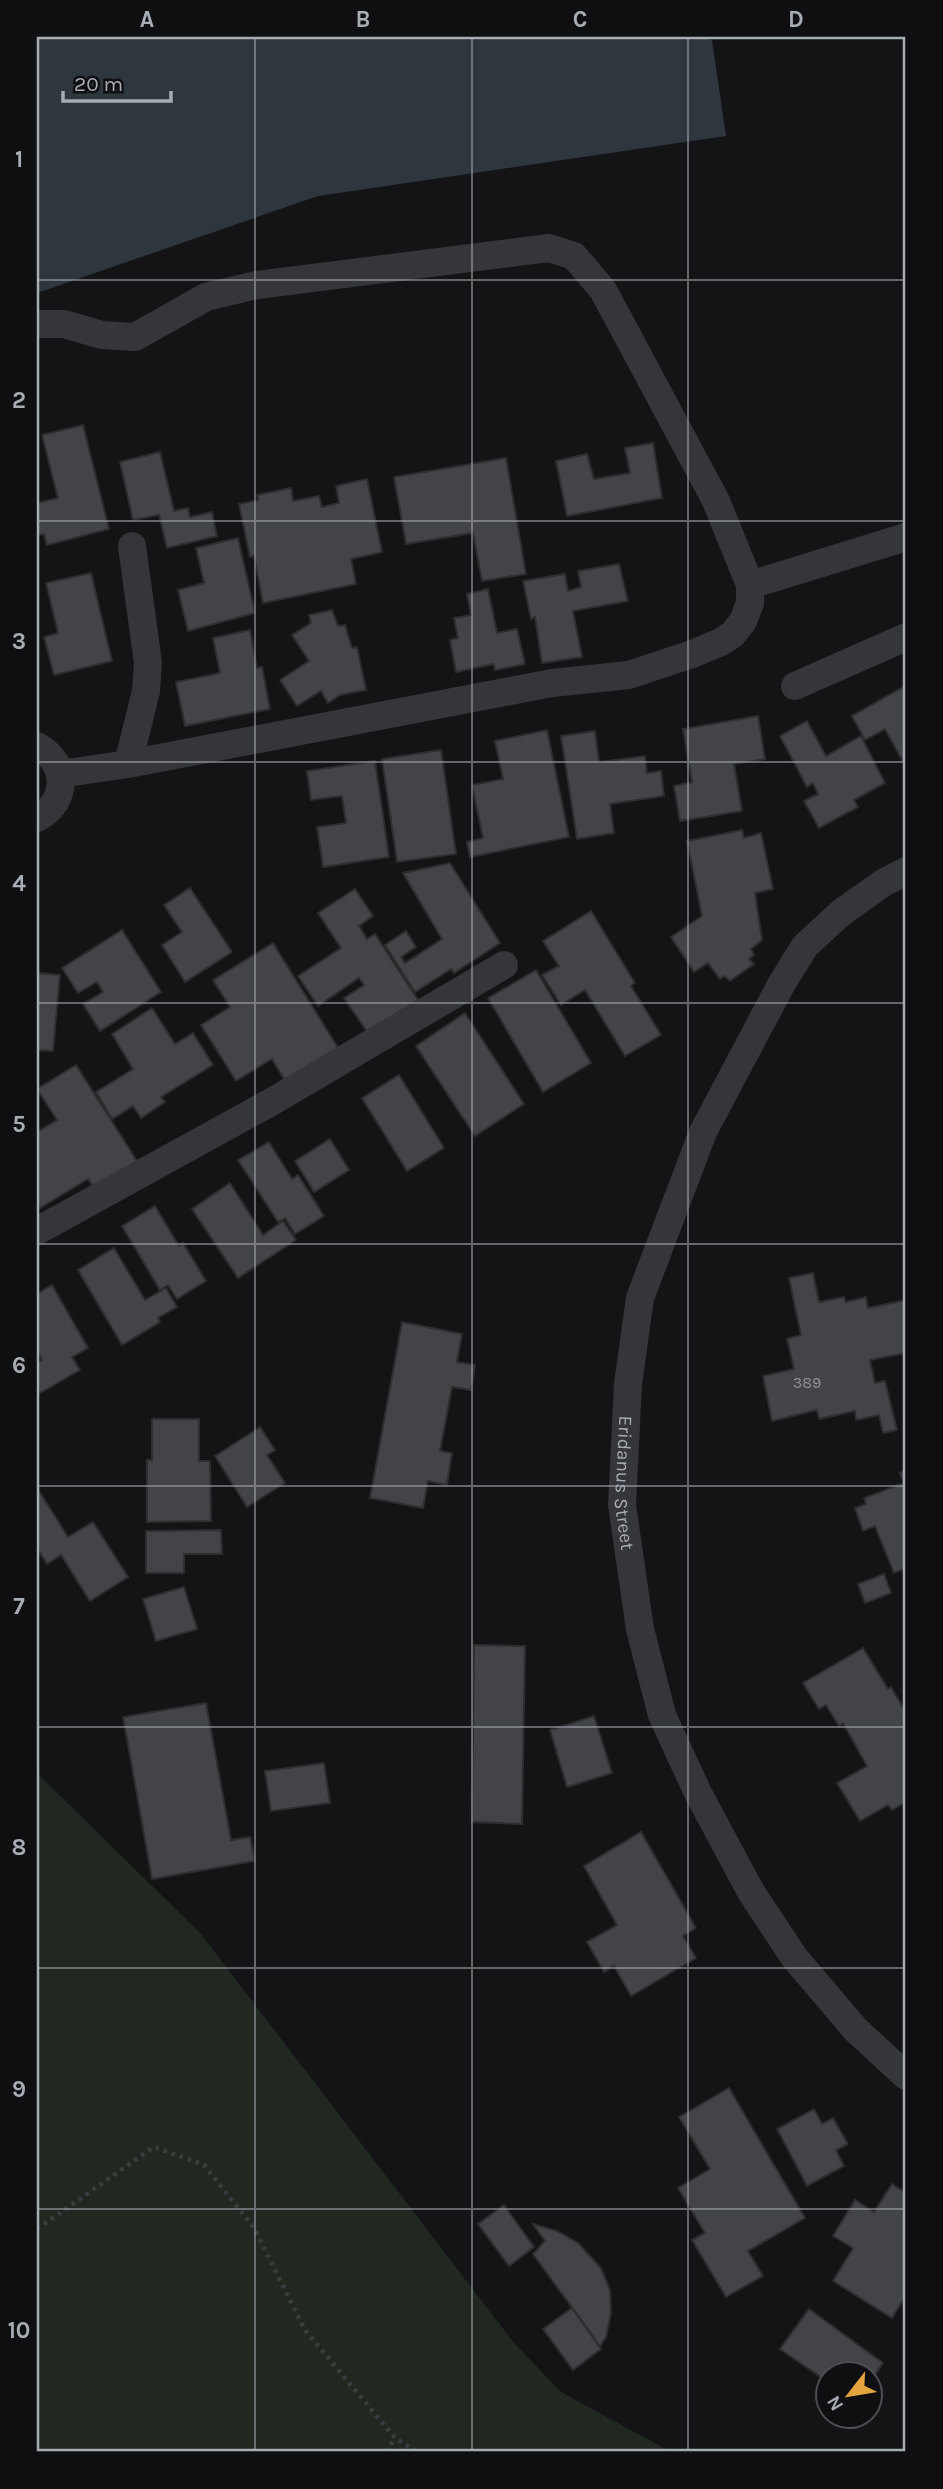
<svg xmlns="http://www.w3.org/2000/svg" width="943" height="2489" viewBox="0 0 943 2489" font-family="Karla,sans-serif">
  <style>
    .green { fill: #212821 }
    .water { fill: #2e373d }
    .building { fill: #434448; stroke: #2e2e31; stroke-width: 2 }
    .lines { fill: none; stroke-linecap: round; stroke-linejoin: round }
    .path { stroke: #3b3d41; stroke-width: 4.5; stroke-dasharray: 3.5 5; stroke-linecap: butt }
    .minor { stroke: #35363a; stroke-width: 28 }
    .grid { fill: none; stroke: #a7acb5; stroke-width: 2; stroke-opacity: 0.55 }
    .labels { text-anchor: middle; stroke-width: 7; stroke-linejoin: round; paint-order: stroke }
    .number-label { font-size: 16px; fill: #8e929a }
    .street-label { font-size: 19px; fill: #a7acb5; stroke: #0f0f11 }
    .neatline { fill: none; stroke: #a7acb5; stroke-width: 2.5 }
    .grid-label { font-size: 23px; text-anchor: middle; font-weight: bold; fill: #a7acb5 }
  </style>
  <rect width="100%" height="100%" fill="#141416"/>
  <!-- green -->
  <polygon class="green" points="37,1773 200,1933 514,2343 561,2392 671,2452 37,2452"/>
  <!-- water -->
  <polygon class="water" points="37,37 694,37 712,40 726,136 318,196 37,293"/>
  <!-- building -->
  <g class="building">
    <polygon points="83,425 109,529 47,545 44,534 37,535 37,503 58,498 42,435"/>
    <polygon points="653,443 662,498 567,516 556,461 587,454 594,479 630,473 625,448"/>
    <polygon points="160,452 174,511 188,508 190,517 212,512 217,536 167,548 159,515 133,520 120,462"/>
    <polygon points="506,458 526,574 482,581 473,533 406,544 394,477"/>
    <polygon points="367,479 382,552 351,559 356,584 263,603 254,556 250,557 239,504 258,500 257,495 291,488 293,501 319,496 322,507 339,503 336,486"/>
    <polygon points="238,538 255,613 188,631 178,590 204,583 196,548"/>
    <polygon points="619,564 628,601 573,611 582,657 542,663 535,617 531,619 523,581 565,574 568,591 581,587 578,571"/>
    <polygon points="91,573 112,661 54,675 44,637 58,633 46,583"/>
    <polygon points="488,589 497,633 517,629 525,664 495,670 494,664 456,672 450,640 458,638 454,618 471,615 467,594"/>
    <polygon points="332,610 338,626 345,625 352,648 357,647 366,690 340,695 328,703 321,691 297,706 280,680 309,661 292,635 311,623 309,615"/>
    <polygon points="250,630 257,668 262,667 270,709 185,726 176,682 220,673 213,638"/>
    <polygon points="905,686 906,688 906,767 885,729 865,740 852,716"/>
    <polygon points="758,716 765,759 734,764 742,811 680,821 674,786 692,782 683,729"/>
    <polygon points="807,721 826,756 861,736 885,783 854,800 858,807 819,828 804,801 818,794 813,783 807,787 780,736"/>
    <polygon points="547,730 569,837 470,857 467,842 483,838 472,785 503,779 495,741"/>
    <polygon points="595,731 599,762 645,756 647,773 661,771 664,796 610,804 614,833 577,839 561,736"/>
    <polygon points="441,750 456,854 397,862 382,759"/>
    <polygon points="375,761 389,857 323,867 317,827 346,823 342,796 311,800 307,771"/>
    <polygon points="742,830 744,838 761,833 773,889 755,893 762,940 751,949 754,955 749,959 754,964 730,981 724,976 720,979 708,963 694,972 671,937 702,916 687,841"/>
    <polygon points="450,863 500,943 454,973 451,969 415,992 385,945 406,931 416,947 401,957 405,963 442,939 403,873"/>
    <polygon points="190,888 232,952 185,982 162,945 182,932 164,905"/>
    <polygon points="355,889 373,916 359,926 367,939 375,934 418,1000 368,1033 344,998 364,985 359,978 318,1006 298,976 341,948 318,913"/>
    <polygon points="591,911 635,983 631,986 661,1035 625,1056 585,990 561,1005 542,975 559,966 543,941"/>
    <polygon points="122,930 161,992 100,1031 83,1004 103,992 97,982 78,993 62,968"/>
    <polygon points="273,943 340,1051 287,1084 272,1059 236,1081 201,1025 230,1007 213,980"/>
    <polygon points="536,970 591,1063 543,1092 488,998"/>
    <polygon points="37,973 60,975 53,1051 37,1050"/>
    <polygon points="152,1008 175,1044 193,1033 213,1065 161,1097 165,1102 141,1118 133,1106 112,1119 96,1092 133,1069 112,1034"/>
    <polygon points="465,1013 524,1104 475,1136 416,1046"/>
    <polygon points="76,1065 137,1161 94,1188 88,1179 40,1208 37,1202 37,1132 57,1120 37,1089"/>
    <polygon points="399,1075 444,1148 407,1171 362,1098"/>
    <polygon points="330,1139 349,1170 314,1192 295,1161"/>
    <polygon points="269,1142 292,1179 298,1175 324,1216 295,1234 285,1218 278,1222 238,1160"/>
    <polygon points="230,1183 263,1235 283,1221 296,1240 238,1278 192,1209"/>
    <polygon points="155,1206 179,1246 183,1243 206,1281 177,1299 168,1285 160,1290 122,1226"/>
    <polygon points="114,1248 145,1300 166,1288 177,1307 158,1318 160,1322 122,1345 78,1270"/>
    <polygon points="813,1273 819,1302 844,1297 846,1302 866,1297 868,1308 906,1300 906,1353 870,1360 875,1383 885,1381 897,1430 883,1433 879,1415 856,1420 855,1411 819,1419 817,1410 772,1421 763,1376 794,1369 787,1339 801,1335 789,1278"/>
    <polygon points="52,1285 88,1348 72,1357 80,1370 40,1393 37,1388 37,1363 42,1360 37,1350 37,1294"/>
    <polygon points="402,1322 462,1334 457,1362 475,1365 471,1390 452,1387 440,1451 452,1453 447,1485 428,1481 423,1508 370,1498"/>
    <polygon points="152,1419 199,1419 199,1461 210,1461 211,1521 147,1522 147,1460 152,1460"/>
    <polygon points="260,1427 275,1450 267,1455 285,1483 247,1507 215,1456"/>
    <polygon points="906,1470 906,1568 894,1573 875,1526 863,1531 855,1508 866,1504 864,1498 904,1483 900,1473"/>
    <polygon points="37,1488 68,1537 93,1522 128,1577 90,1601 61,1555 47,1564 37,1548"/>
    <polygon points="221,1530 222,1554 184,1554 184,1573 146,1573 146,1531"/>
    <polygon points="884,1574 891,1593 865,1603 858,1584"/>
    <polygon points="184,1587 197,1629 156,1641 143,1599"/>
    <polygon points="474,1645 525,1646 522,1824 472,1822"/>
    <polygon points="863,1648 888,1689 891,1687 906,1713 906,1802 892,1810 888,1805 860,1821 837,1783 867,1766 843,1723 839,1726 826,1705 819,1709 803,1683"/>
    <polygon points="206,1703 231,1840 250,1837 255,1861 152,1879 123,1717"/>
    <polygon points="594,1716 612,1773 567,1787 550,1730"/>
    <polygon points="324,1763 330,1803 271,1811 265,1771"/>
    <polygon points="641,1832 696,1928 683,1936 696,1958 631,1996 614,1966 604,1972 587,1942 617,1925 584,1866"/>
    <polygon points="729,2088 805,2218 748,2251 763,2276 726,2297 692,2240 705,2233 678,2188 710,2169 679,2117"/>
    <polygon points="814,2109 822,2124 833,2118 848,2144 836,2150 844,2166 807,2186 777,2129"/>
    <polygon points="892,2184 906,2193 906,2295 892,2318 833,2281 853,2248 833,2236 855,2200 874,2212"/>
    <polygon points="504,2205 534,2247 509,2266 478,2224"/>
    <polygon points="533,2224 557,2231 578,2243 601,2268 610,2290 611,2313 606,2337 600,2346 533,2254 545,2241"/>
    <polygon points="572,2308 601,2349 573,2370 543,2329"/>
    <polygon points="809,2309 883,2363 870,2382 870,2374 828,2374 828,2382 780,2349"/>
  </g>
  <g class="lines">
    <!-- path -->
    <g class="path">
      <polyline points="37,2229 154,2147 204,2165 254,2228 305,2330 395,2438 417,2452"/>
      <polyline points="386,2452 395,2438"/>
    </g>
    <!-- minor -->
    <g class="minor">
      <polyline points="37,324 64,324 102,335 135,337 206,297 257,285 549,248 574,256 603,290 716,501 750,585 750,603 743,621 733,634 721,642 692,654 629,675 552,683 128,764 60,774"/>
      <polyline points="750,585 906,537"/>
      <polyline points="795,686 906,637"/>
      <path d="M37 746C68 763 69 801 37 818"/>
      <polyline points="128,764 146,691 148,663 132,546"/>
      <path id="s1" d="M906 871 883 883 842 912 805 946 782 983 703 1132 640 1298 628 1384 622 1505 640 1629 662 1715 698 1793 751 1892 794 1957 856 2030 906 2076"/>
      <polyline points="37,1231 273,1101 504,965"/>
    </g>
  </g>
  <!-- grid -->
  <path class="grid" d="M255 37V2452M472 37V2452M688 37V2452M37 280H906M37 521H906M37 762H906M37 1003H906M37 1244H906M37 1486H906M37 1727H906M37 1968H906M37 2209H906"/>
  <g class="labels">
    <!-- number labels -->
    <g class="number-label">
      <text x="807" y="1388">389</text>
    </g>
    <!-- street labels -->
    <g class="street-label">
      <text dy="7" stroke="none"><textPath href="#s1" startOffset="702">Eridanus Street</textPath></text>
    </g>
  </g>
  <!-- border -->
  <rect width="943" height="2489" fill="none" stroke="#0f0f11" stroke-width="77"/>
  <!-- north arrow -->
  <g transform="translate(849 2395) rotate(239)"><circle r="33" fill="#0f0f11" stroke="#4c4e53" stroke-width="2"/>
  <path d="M0-5L12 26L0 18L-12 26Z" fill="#e3a43f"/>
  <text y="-10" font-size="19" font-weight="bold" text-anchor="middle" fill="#a7acb5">N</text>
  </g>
  <!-- scale -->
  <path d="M63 91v10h108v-10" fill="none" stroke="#a7acb5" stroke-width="3.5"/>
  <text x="74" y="91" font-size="21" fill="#a7acb5" stroke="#0f0f11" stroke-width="5" paint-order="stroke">20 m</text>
  <rect x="38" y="38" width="866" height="2412" class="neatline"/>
  <g class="grid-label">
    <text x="147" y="27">A</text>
    <text x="363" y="27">B</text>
    <text x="580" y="27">C</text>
    <text x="796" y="27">D</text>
    <text x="19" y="167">1</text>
    <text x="19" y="408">2</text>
    <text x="19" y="649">3</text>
    <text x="19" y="891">4</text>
    <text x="19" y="1132">5</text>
    <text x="19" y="1373">6</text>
    <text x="19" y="1614">7</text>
    <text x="19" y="1855">8</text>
    <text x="19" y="2097">9</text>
    <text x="19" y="2338">10</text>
  </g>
</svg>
